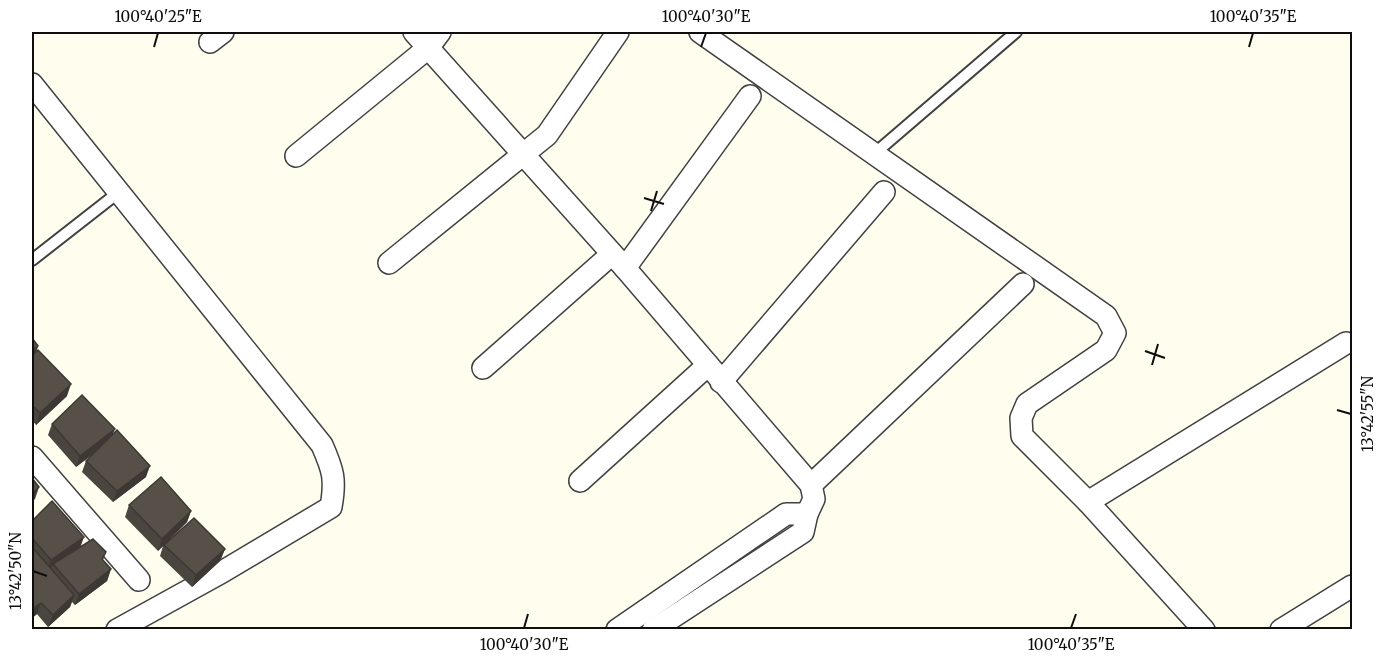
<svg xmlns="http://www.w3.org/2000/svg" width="1384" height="661" viewBox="0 0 1384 661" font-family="Merriweather,serif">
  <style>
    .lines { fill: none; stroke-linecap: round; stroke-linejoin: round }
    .service-casing { stroke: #414141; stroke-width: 14 }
    .minor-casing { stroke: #414141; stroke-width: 24 }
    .service { stroke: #fff; stroke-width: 10 }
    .minor { stroke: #fff; stroke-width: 21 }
    .wall { fill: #4b453f }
    .shaded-wall { fill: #3d3833 }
    .building { fill: #575049; stroke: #3d3833; stroke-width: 1.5 }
    .ticks { fill: none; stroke: #0e0e0e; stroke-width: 2 }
    .neatline { fill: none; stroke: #0e0e0e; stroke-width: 2 }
    .ticks-label { font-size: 15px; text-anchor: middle; fill: #0e0e0e }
  </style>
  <rect width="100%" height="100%" fill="#fffdee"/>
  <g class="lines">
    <defs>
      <g id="service">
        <polyline points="874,154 1016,32"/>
        <polyline points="32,260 119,192"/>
      </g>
      <g id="minor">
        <polyline points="414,32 625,268 811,485 814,499 807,514 803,532 653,630"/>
        <polyline points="700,32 1106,316 1115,333 1106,350 1027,404 1021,418 1022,436 1088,502 1204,630"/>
        <polyline points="210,42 223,32"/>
        <path d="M32 84 322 445C333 470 336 479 331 507L222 572 117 630"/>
        <polyline points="296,156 428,48 440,32"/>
        <polyline points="389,263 547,135 618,32"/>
        <polyline points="625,268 750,96"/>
        <polyline points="483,368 612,254"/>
        <polyline points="721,382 884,192"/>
        <polyline points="32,457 139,580"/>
        <polyline points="580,481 708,365"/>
        <polyline points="811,485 1023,284"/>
        <polyline points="1088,502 1346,343"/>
        <polyline points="617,630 786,514 807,514"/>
        <polyline points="1281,630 1352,586"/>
      </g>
    </defs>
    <!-- service casing -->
    <use href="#service" class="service-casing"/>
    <!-- minor casing -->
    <use href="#minor" class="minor-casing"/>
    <!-- service -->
    <use href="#service" class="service"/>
    <!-- minor -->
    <use href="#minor" class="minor"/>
  </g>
  <!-- wall -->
  <g class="wall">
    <polygon points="32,338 38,346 36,352 67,396 36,425 32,420"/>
    <polygon points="52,424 146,477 113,502 82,472 86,461 94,453 76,467 48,435"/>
    <polygon points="129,505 191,511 187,522 170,539 225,549 220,561 192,587 160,556 163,546 158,551 125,517"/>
    <polygon points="32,521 81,547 106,552 103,560 111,569 107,581 75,605 72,602 70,607 48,627 37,614 32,618"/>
  </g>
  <!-- shaded-wall -->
  <g class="shaded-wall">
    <polygon points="38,346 34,358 32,360 32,351"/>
    <polygon points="71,384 67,396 36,425 40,413"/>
    <polygon points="115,429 110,441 76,467 80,456"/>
    <polygon points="150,466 146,477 113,502 117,491"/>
    <polygon points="39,487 35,499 32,502 32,494"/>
    <polygon points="191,511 187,522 158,551 162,539"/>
    <polygon points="84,537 80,548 53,564 51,568 46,572 51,560"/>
    <polygon points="225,549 220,561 192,587 196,575"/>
    <polygon points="111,569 107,581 75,605 79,594"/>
    <polygon points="74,595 70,607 48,627 53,615"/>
    <polygon points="41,603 37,614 32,618 32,609"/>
  </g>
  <!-- building -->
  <g class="building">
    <polygon points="32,338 38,346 32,351"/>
    <polygon points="38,350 71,384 40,413 32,405 32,356"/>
    <polygon points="82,395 115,429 80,456 52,424"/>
    <polygon points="117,430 150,466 117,491 86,461"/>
    <polygon points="161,477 191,511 162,539 129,505"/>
    <polygon points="32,478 39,487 32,494"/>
    <polygon points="52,501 84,537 51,560 32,538 32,521"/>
    <polygon points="194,518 225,549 196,575 164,545"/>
    <polygon points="93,539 106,552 102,559 111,569 79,594 53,564"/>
    <polygon points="32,547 74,595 53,615 41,603 32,609"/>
  </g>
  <!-- ticks -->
  <path class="ticks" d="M154 47 158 33M701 47 706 33M1249 47 1253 33M644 198 664 204M651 211 657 191M1145 351 1165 358M1152 365 1158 344M1337 410 1351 414M33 571 47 576M524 628 528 614M1071 628 1076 614"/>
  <!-- border -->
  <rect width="1384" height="661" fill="none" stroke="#ffffff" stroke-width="66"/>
  <rect x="33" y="33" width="1318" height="595" class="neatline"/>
  <g class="ticks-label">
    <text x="158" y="22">100°40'25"E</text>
    <text x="706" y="22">100°40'30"E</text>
    <text x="1253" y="22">100°40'35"E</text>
    <text transform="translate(1368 414) rotate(-90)" y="5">13°42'55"N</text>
    <text transform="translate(16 571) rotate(-90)" y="5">13°42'50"N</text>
    <text x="524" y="650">100°40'30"E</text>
    <text x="1071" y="650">100°40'35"E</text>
  </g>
</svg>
